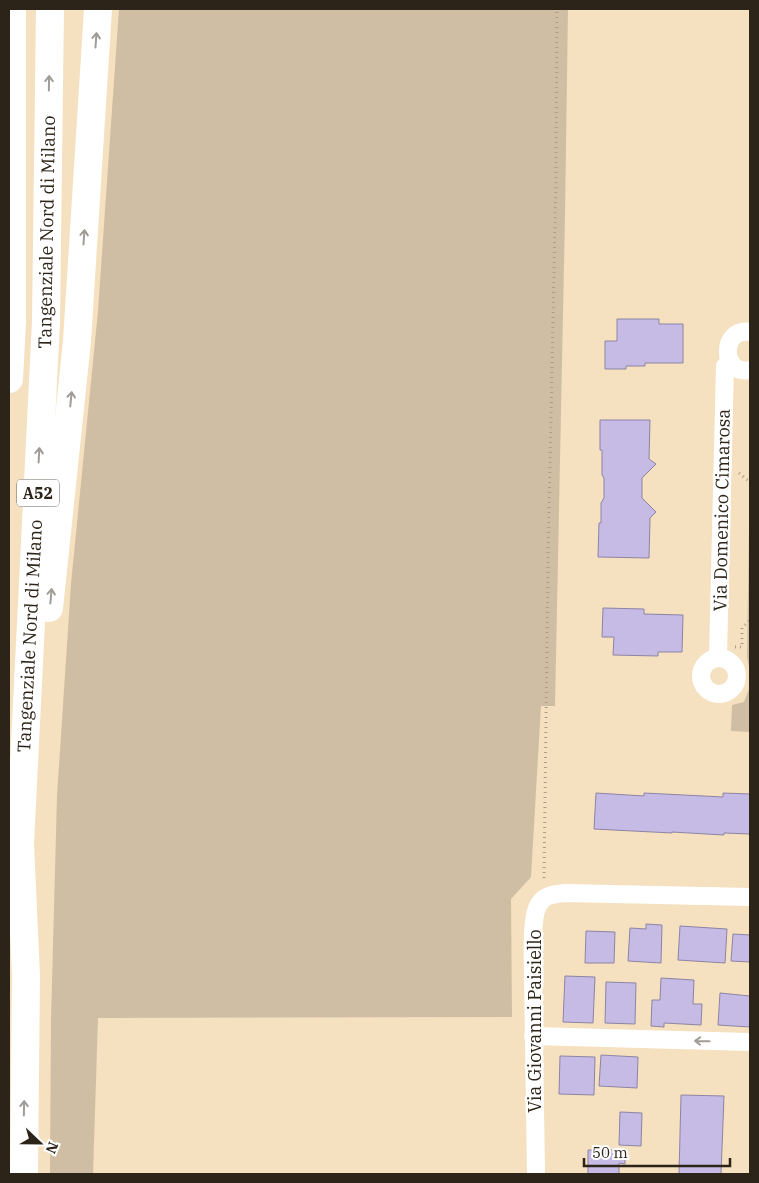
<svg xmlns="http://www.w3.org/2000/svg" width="759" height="1183" viewBox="0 0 759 1183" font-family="'IBM Plex Serif',serif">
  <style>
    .green { fill: #cfbea4 }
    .building { fill: #c6bbe5; stroke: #8d84a4 }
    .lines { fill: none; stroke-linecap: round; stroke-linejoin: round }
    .path { stroke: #ae9d84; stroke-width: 3; stroke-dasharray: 1 4; stroke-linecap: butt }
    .minor { stroke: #fff; stroke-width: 18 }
    .motorway { stroke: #fff; stroke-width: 28 }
    .oneway { stroke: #a09c97 }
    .labels { text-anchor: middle; stroke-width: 5; stroke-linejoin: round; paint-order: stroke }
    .shield { fill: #fff; stroke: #6b665d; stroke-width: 1 }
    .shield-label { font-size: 16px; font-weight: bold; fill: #2c2418 }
    .street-label { font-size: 18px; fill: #2c2418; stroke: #fff }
  </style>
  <rect width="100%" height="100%" fill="#f5e0bf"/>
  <!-- green -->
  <g class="green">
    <polygon points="119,9 568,9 565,215 555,706 541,706 531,877 511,899 512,1017 98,1018 93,1174 50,1174 51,1020 57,796 71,584 98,311"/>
    <polygon points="750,466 750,672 747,657"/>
    <polygon points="750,683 750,732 731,731 732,705 744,702 749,689"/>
  </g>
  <!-- building -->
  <g class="building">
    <polygon points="617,319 659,319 659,324 683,324 683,363 645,363 645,366 626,366 626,369 605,369 605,341 617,341"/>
    <polygon points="600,420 650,420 649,459 656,464 642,478 642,498 656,512 650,518 649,558 598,557 599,523 601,523 601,503 604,498 604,478 602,475 602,450 600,450"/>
    <polygon points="603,608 644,609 644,614 683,615 682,652 658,652 658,656 613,655 614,637 602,637"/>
    <polygon points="596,793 644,796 644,793 723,797 723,793 750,794 750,834 724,833 724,835 672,832 672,833 594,829"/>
    <polygon points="646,924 662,925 661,963 628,961 630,928 646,929"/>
    <polygon points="680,926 727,929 725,963 678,960"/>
    <polygon points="586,931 615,932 614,963 585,963"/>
    <polygon points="733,934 750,935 750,962 731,961"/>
    <polygon points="565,976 595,977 593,1023 563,1022"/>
    <polygon points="661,978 694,980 693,1004 702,1004 701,1025 664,1023 664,1027 651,1026 652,1000 660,1000"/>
    <polygon points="606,982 636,983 635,1024 605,1023"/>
    <polygon points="720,993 750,996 750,1027 718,1025"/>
    <polygon points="601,1055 638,1057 637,1088 599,1086"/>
    <polygon points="560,1056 595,1057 594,1095 559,1094"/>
    <polygon points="681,1095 724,1096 721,1174 679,1174"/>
    <polygon points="620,1112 642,1113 641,1146 619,1145"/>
    <polygon points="588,1150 619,1150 619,1154 625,1154 625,1164 619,1163 619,1174 588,1174"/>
  </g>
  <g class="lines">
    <!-- path -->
    <g class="path">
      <polyline points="739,473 750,482"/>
      <polyline points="735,647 742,647 742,628 750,620"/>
      <polyline points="544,878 548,562 556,175 557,9"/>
    </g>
    <!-- minor -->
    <g class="minor">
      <path d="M750 332C720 327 721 376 750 370"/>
      <circle cx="719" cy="676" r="18"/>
      <polyline points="714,658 718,656 725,366 730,361"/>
      <polyline points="533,1036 750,1042"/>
      <path d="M536 1174C535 1108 534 1042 533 976 533 959 531 923 537 908 542 895 553 894 565 893L750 897"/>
    </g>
    <!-- motorway -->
    <g class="motorway">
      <polyline points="9,379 12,322 12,9"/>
      <polyline points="49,608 77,341 98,9"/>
      <polyline points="24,1174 26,976 20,844 46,321 50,9"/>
    </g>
  </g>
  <!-- one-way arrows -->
  <defs><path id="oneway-shaft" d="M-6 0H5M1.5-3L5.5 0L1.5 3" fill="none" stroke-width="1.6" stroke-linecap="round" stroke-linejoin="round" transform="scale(1.25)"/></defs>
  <g class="oneway">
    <use href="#oneway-shaft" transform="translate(96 40) rotate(-86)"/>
    <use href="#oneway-shaft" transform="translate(49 83) rotate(-89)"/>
    <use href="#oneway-shaft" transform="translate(84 237) rotate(-86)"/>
    <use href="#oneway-shaft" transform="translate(71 399) rotate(-84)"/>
    <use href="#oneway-shaft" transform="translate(39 455) rotate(-87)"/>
    <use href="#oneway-shaft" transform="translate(51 596) rotate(-85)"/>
    <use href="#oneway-shaft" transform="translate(702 1041) rotate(-179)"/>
    <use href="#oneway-shaft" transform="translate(24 1108) rotate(-89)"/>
  </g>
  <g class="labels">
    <!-- shield labels -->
    <rect class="shield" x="17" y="479.5" width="42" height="27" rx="4"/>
    <g class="shield-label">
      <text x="38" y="499">A52</text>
    </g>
    <!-- street labels -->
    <g class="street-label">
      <text transform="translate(47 232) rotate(-89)" y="6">Tangenziale Nord di Milano</text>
      <text transform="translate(722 510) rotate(-89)" y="6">Via Domenico Cimarosa</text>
      <text transform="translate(30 636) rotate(-87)" y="6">Tangenziale Nord di Milano</text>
      <text transform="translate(535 1021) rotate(-90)" y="6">Via Giovanni Paisiello</text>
    </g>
  </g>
  <!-- border -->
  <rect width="759" height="1183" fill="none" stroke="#2c2418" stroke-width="20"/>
  <!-- north arrow -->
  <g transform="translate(40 1143) rotate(112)" stroke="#ffffff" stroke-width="4" paint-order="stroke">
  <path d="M0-4L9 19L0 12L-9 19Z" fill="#2c2418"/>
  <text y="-8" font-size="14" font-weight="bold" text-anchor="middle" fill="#2c2418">N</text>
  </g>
  <!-- scale -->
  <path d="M584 1158v8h146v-8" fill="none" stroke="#2c2418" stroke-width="2.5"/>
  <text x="592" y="1158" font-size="15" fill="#2c2418" stroke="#ffffff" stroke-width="4" paint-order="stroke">50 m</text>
</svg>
